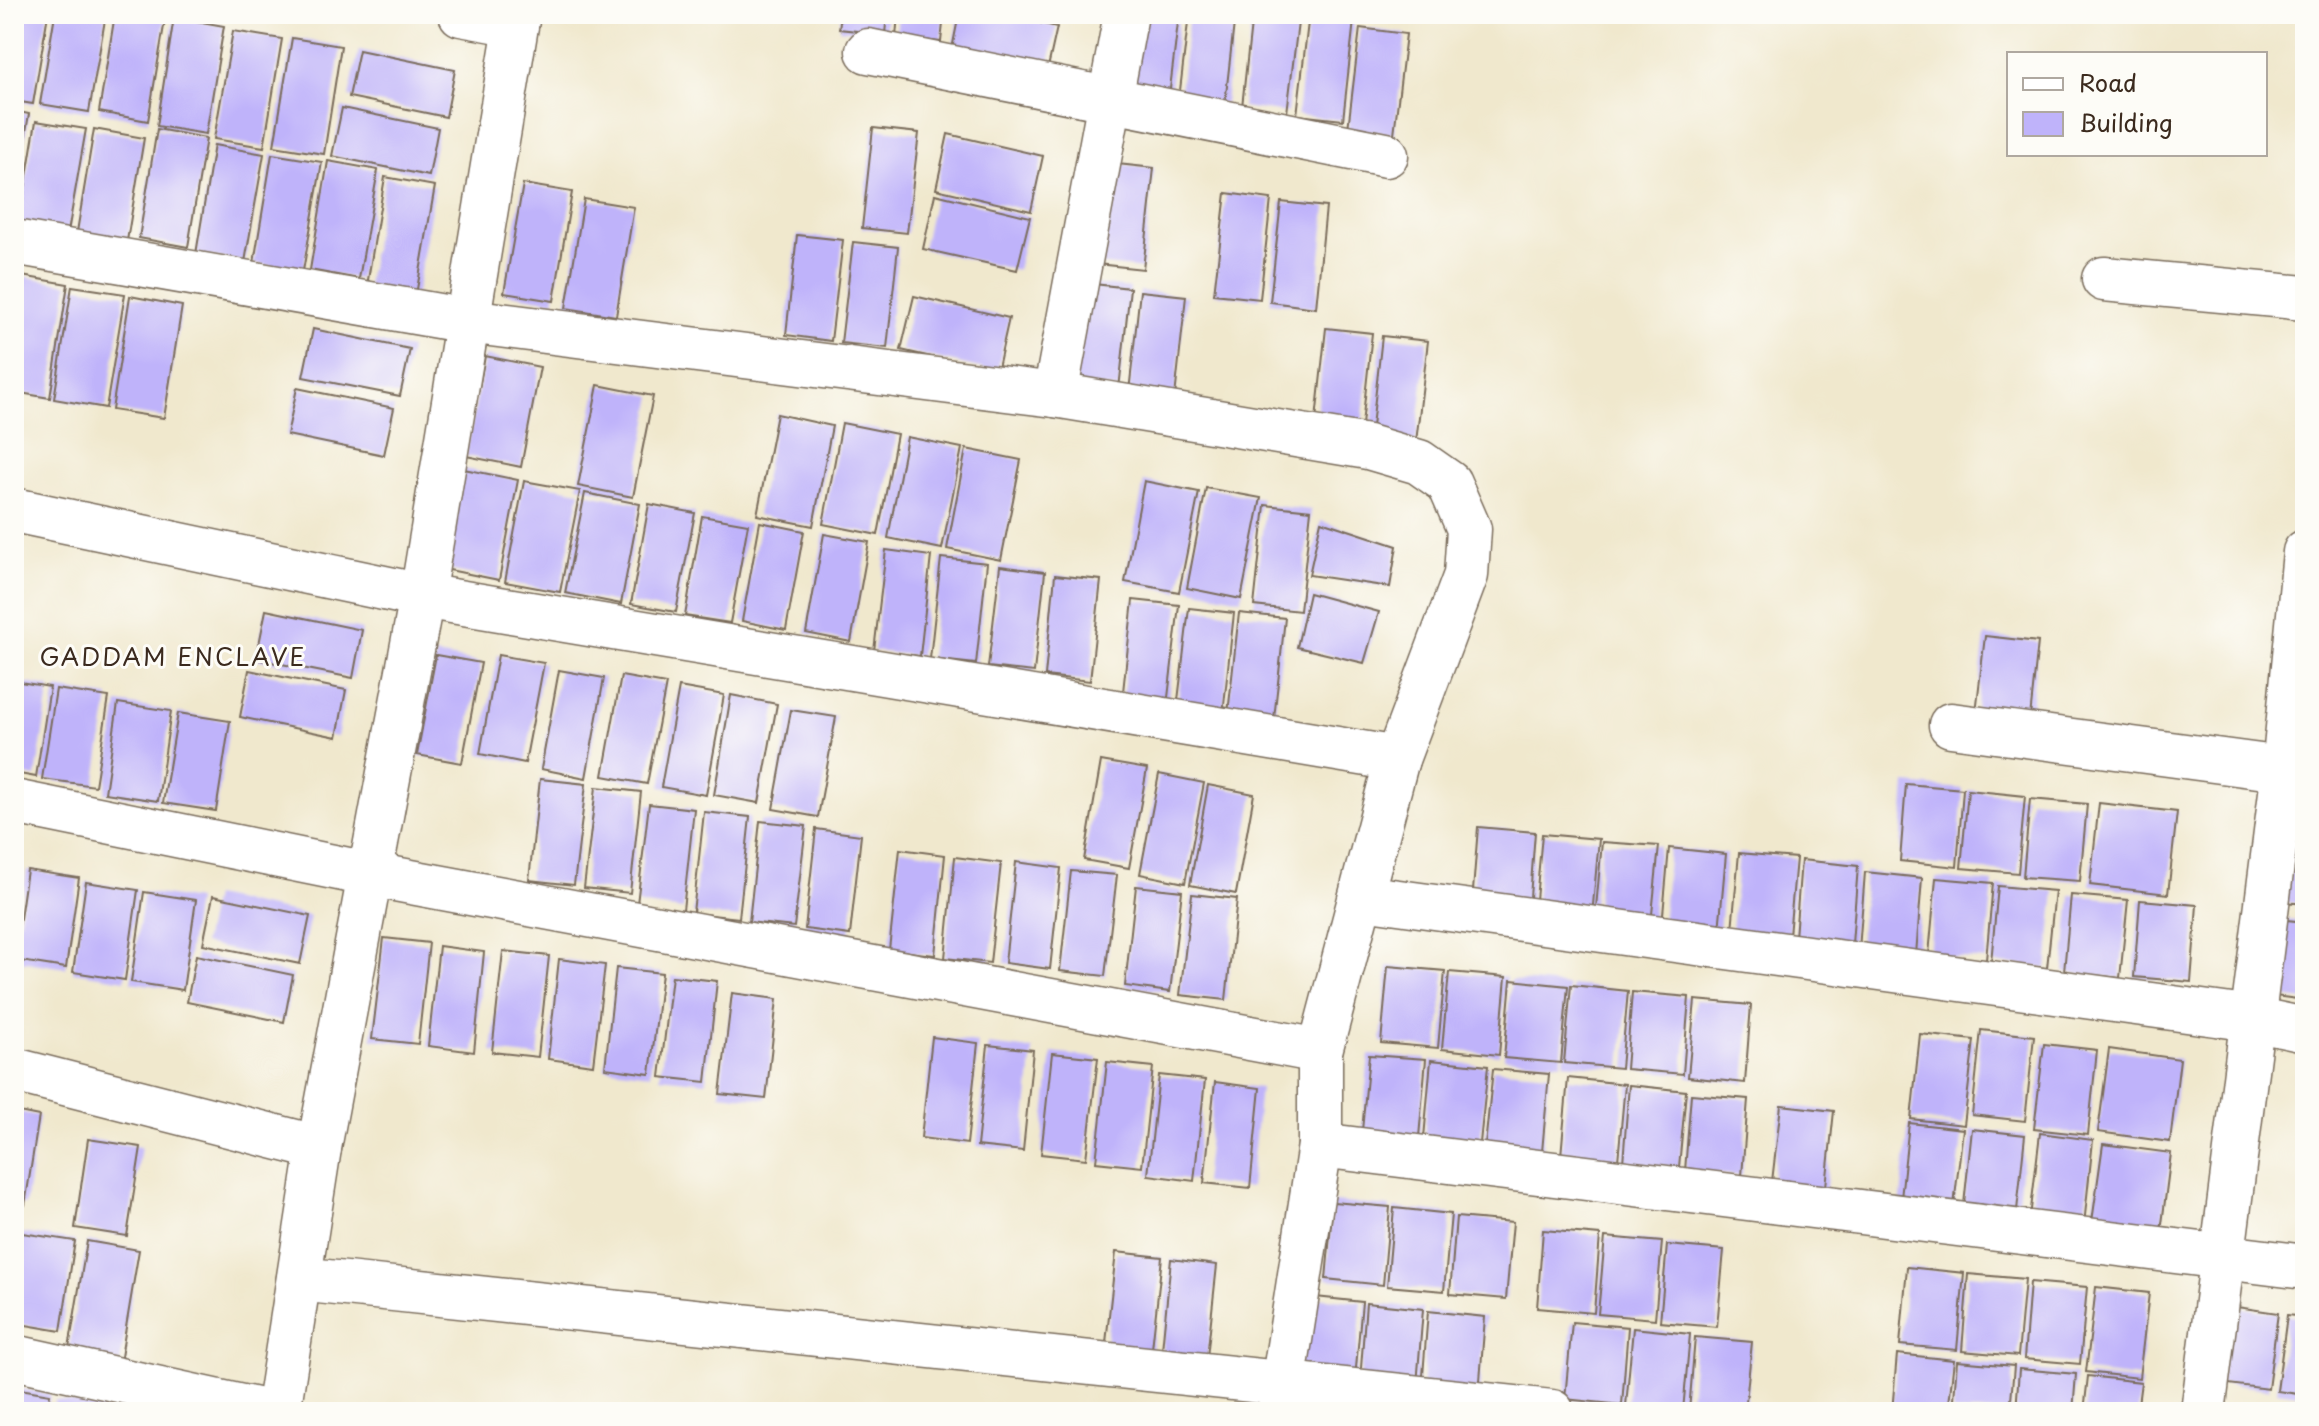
<svg xmlns="http://www.w3.org/2000/svg" width="2319" height="1426" viewBox="0 0 2319 1426" font-family="'Playpen Sans',sans-serif">
  <style>
    .building { fill: #bfb3fa }
    .lines { fill: none; stroke-linecap: round; stroke-linejoin: round }
    .minor-casing { stroke: #7a6c5b; stroke-width: 47 }
    .minor { stroke: #fff; stroke-width: 44 }
    .labels { text-anchor: middle; stroke-width: 6; stroke-linejoin: round; paint-order: stroke }
    .neighbourhood-label { font-size: 24px; letter-spacing: 2px; fill: #3b2a1e; stroke: #fdfcf7 }
  </style>
  <rect width="100%" height="100%" fill="#fdfcf7"/>
  <filter id="ink" filterUnits="userSpaceOnUse"><feTurbulence type="fractalNoise" baseFrequency=".0125" numOctaves="2"/><feDisplacementMap in="SourceGraphic" scale="16" xChannelSelector="R" yChannelSelector="G"/><feConvolveMatrix kernelMatrix="1 2 1 2 8 2 1 2 1" color-interpolation-filters="sRGB"/></filter>
  <filter id="wash" filterUnits="userSpaceOnUse"><feTurbulence type="fractalNoise" baseFrequency=".006" numOctaves="4" result="noise"/><feDisplacementMap in="SourceGraphic" scale="32" xChannelSelector="R" yChannelSelector="G"/><feGaussianBlur stdDeviation="1.8" result="paint"/><feColorMatrix in="noise" values="0 0 0 0 0 0 0 0 0 0 0 0 0 0 0 0 0 1.4 0 .05"/><feComposite in="paint" operator="in"/></filter>
  <g filter="url(#wash)">
    <rect width="100%" height="100%" fill="#f0e8cd"/>
    <g id="blocks">
      <!-- building -->
      <g class="building">
        <polygon points="14,14 48,14 33,104 14,101"/>
        <polygon points="55,14 106,14 89,112 40,104"/>
        <polygon points="115,14 166,14 148,121 99,112"/>
        <polygon points="841,14 887,14 885,34 839,29"/>
        <polygon points="898,14 944,14 941,42 896,37"/>
        <polygon points="959,14 1000,14 1057,27 1045,81 950,59"/>
        <polygon points="1132,14 1179,14 1169,97 1124,91"/>
        <polygon points="1189,14 1235,14 1225,104 1179,99"/>
        <polygon points="1252,14 1299,14 1287,113 1242,107"/>
        <polygon points="1309,14 1354,20 1343,120 1297,115"/>
        <polygon points="174,17 224,26 206,134 157,126"/>
        <polygon points="1360,28 1406,34 1394,134 1348,129"/>
        <polygon points="233,31 282,39 264,147 214,139"/>
        <polygon points="292,38 341,46 324,154 274,146"/>
        <polygon points="359,50 455,70 446,117 349,97"/>
        <polygon points="342,108 438,128 429,176 332,156"/>
        <polygon points="14,111 29,114 16,191 14,191"/>
        <polygon points="36,121 86,129 67,238 18,230"/>
        <polygon points="873,128 919,133 907,233 862,228"/>
        <polygon points="94,129 144,138 126,247 76,238"/>
        <polygon points="157,129 206,138 188,247 139,238"/>
        <polygon points="948,134 1043,156 1031,211 936,189"/>
        <polygon points="214,145 264,154 245,262 196,254"/>
        <polygon points="272,154 322,162 303,271 254,263"/>
        <polygon points="328,161 378,170 359,279 310,270"/>
        <polygon points="1108,163 1154,168 1143,269 1097,264"/>
        <polygon points="385,177 435,186 416,295 367,286"/>
        <polygon points="523,184 572,192 554,301 504,293"/>
        <polygon points="1226,193 1271,199 1260,299 1214,294"/>
        <polygon points="935,194 1030,217 1017,270 923,249"/>
        <polygon points="584,199 634,207 616,316 566,308"/>
        <polygon points="1281,202 1326,207 1316,308 1270,302"/>
        <polygon points="797,235 843,240 831,341 786,335"/>
        <polygon points="853,242 898,247 887,348 841,343"/>
        <polygon points="16,275 68,284 50,398 14,392"/>
        <polygon points="1084,283 1130,288 1119,389 1074,384"/>
        <polygon points="72,286 125,294 106,408 54,399"/>
        <polygon points="1140,291 1186,296 1175,397 1129,392"/>
        <polygon points="130,296 182,306 164,418 112,410"/>
        <polygon points="914,296 1009,318 997,372 901,350"/>
        <polygon points="1326,328 1372,333 1361,434 1315,429"/>
        <polygon points="313,329 410,349 400,396 303,377"/>
        <polygon points="1382,336 1428,341 1416,442 1371,436"/>
        <polygon points="485,356 540,367 521,467 466,456"/>
        <polygon points="598,385 653,396 633,497 578,486"/>
        <polygon points="297,388 394,408 384,455 287,435"/>
        <polygon points="777,414 832,426 813,526 757,515"/>
        <polygon points="842,423 897,434 878,535 823,524"/>
        <polygon points="907,437 962,448 942,549 888,538"/>
        <polygon points="966,449 1021,460 1001,560 947,549"/>
        <polygon points="464,469 518,480 499,580 444,569"/>
        <polygon points="524,481 580,491 560,592 505,582"/>
        <polygon points="1144,481 1199,492 1179,592 1125,582"/>
        <polygon points="1206,488 1261,498 1241,599 1187,588"/>
        <polygon points="585,493 640,504 621,604 565,593"/>
        <polygon points="649,504 695,513 676,612 631,604"/>
        <polygon points="1265,505 1311,510 1300,611 1254,606"/>
        <polygon points="702,516 748,524 730,623 685,616"/>
        <polygon points="1321,521 1397,546 1390,587 1309,575"/>
        <polygon points="760,522 804,531 786,630 742,621"/>
        <polygon points="824,534 869,542 851,642 806,633"/>
        <polygon points="886,550 931,556 920,656 874,651"/>
        <polygon points="941,558 987,563 976,664 930,659"/>
        <polygon points="1000,566 1045,572 1034,672 988,667"/>
        <polygon points="1055,575 1101,580 1090,681 1045,676"/>
        <polygon points="1309,593 1379,612 1364,663 1297,647"/>
        <polygon points="1133,600 1179,605 1167,706 1122,701"/>
        <polygon points="1189,608 1234,613 1223,714 1177,709"/>
        <polygon points="266,610 362,630 353,678 256,659"/>
        <polygon points="1239,613 1285,618 1274,719 1228,714"/>
        <polygon points="1985,636 2038,642 2029,727 1975,721"/>
        <polygon points="436,655 481,663 462,763 417,755"/>
        <polygon points="498,655 544,663 525,763 480,754"/>
        <polygon points="249,670 346,690 337,737 240,717"/>
        <polygon points="559,670 604,678 586,778 541,769"/>
        <polygon points="621,676 666,684 647,784 603,776"/>
        <polygon points="14,681 50,687 36,777 14,773"/>
        <polygon points="679,687 724,695 706,795 661,787"/>
        <polygon points="56,689 109,697 95,786 42,779"/>
        <polygon points="731,695 777,704 759,803 714,795"/>
        <polygon points="118,703 171,711 158,801 105,793"/>
        <polygon points="791,710 836,717 818,817 773,809"/>
        <polygon points="178,713 230,721 216,811 163,803"/>
        <polygon points="1101,761 1147,769 1129,868 1084,860"/>
        <polygon points="1159,774 1204,783 1185,883 1140,874"/>
        <polygon points="540,779 586,784 574,885 529,880"/>
        <polygon points="1906,784 1963,789 1957,867 1900,861"/>
        <polygon points="1208,785 1254,794 1236,894 1190,885"/>
        <polygon points="596,787 641,792 630,893 584,888"/>
        <polygon points="1968,790 2025,796 2018,873 1961,868"/>
        <polygon points="2030,799 2087,804 2080,881 2023,877"/>
        <polygon points="2099,803 2177,812 2168,894 2090,885"/>
        <polygon points="649,804 694,809 683,910 637,904"/>
        <polygon points="704,812 750,817 739,918 693,913"/>
        <polygon points="760,821 806,826 794,927 749,922"/>
        <polygon points="2294,825 2305,827 2305,904 2285,902"/>
        <polygon points="1478,827 1535,832 1529,910 1472,904"/>
        <polygon points="816,829 861,835 850,935 805,929"/>
        <polygon points="1542,834 1599,839 1592,916 1535,911"/>
        <polygon points="1602,842 1659,846 1651,924 1595,919"/>
        <polygon points="1669,848 1726,854 1719,931 1662,926"/>
        <polygon points="900,849 945,855 935,955 889,950"/>
        <polygon points="1739,853 1796,858 1789,936 1732,930"/>
        <polygon points="955,857 1001,863 990,963 945,958"/>
        <polygon points="1801,860 1858,866 1852,944 1795,938"/>
        <polygon points="1016,862 1061,868 1050,969 1005,963"/>
        <polygon points="27,870 79,878 66,968 14,960"/>
        <polygon points="1071,871 1117,875 1105,976 1060,971"/>
        <polygon points="1865,872 1922,878 1916,955 1859,950"/>
        <polygon points="1936,878 1993,883 1986,960 1929,955"/>
        <polygon points="86,882 138,890 125,980 73,972"/>
        <polygon points="1136,886 1182,891 1170,992 1125,986"/>
        <polygon points="1998,886 2055,891 2047,968 1991,963"/>
        <polygon points="144,892 196,900 183,990 131,982"/>
        <polygon points="1192,894 1237,899 1226,1000 1180,995"/>
        <polygon points="2071,895 2128,900 2120,978 2064,972"/>
        <polygon points="213,896 310,916 300,964 203,944"/>
        <polygon points="2140,900 2197,905 2191,982 2134,977"/>
        <polygon points="2277,919 2305,922 2305,1000 2267,995"/>
        <polygon points="384,938 429,943 418,1044 372,1039"/>
        <polygon points="439,946 484,952 474,1052 428,1046"/>
        <polygon points="503,951 549,956 538,1057 492,1052"/>
        <polygon points="196,955 293,975 284,1022 187,1002"/>
        <polygon points="559,959 605,965 593,1065 548,1059"/>
        <polygon points="1388,966 1445,971 1438,1048 1381,1043"/>
        <polygon points="616,968 662,973 650,1074 605,1068"/>
        <polygon points="1449,972 1506,977 1499,1055 1442,1049"/>
        <polygon points="672,976 717,981 706,1082 660,1077"/>
        <polygon points="1511,980 1568,986 1561,1063 1504,1058"/>
        <polygon points="1571,985 1628,991 1621,1068 1564,1063"/>
        <polygon points="1632,992 1689,997 1683,1074 1626,1069"/>
        <polygon points="732,993 777,999 766,1099 720,1094"/>
        <polygon points="1695,1000 1751,1005 1745,1083 1688,1077"/>
        <polygon points="1981,1030 2034,1036 2025,1121 1972,1115"/>
        <polygon points="1920,1034 1974,1040 1964,1125 1911,1119"/>
        <polygon points="932,1037 978,1043 967,1144 921,1138"/>
        <polygon points="2044,1044 2097,1050 2088,1135 2034,1129"/>
        <polygon points="988,1045 1033,1050 1023,1151 977,1146"/>
        <polygon points="2109,1049 2180,1059 2170,1142 2098,1132"/>
        <polygon points="1052,1053 1098,1058 1086,1159 1041,1154"/>
        <polygon points="1369,1055 1426,1059 1419,1137 1362,1131"/>
        <polygon points="1431,1060 1488,1066 1480,1143 1424,1138"/>
        <polygon points="1107,1062 1153,1067 1142,1167 1096,1162"/>
        <polygon points="1493,1069 1549,1074 1542,1152 1485,1146"/>
        <polygon points="1159,1075 1205,1080 1194,1181 1148,1175"/>
        <polygon points="1568,1078 1625,1084 1618,1161 1561,1156"/>
        <polygon points="1215,1082 1260,1088 1250,1188 1204,1183"/>
        <polygon points="1629,1085 1686,1091 1679,1167 1623,1163"/>
        <polygon points="1691,1094 1748,1099 1742,1176 1685,1171"/>
        <polygon points="1781,1105 1834,1111 1825,1196 1771,1190"/>
        <polygon points="14,1111 39,1116 25,1205 14,1203"/>
        <polygon points="1909,1123 1963,1129 1953,1214 1900,1208"/>
        <polygon points="1972,1129 2025,1135 2016,1220 1963,1214"/>
        <polygon points="2040,1133 2093,1140 2084,1225 2030,1218"/>
        <polygon points="88,1139 141,1147 127,1236 75,1228"/>
        <polygon points="2103,1144 2171,1153 2161,1232 2092,1222"/>
        <polygon points="1333,1202 1390,1207 1383,1285 1326,1279"/>
        <polygon points="1394,1208 1451,1214 1444,1291 1387,1286"/>
        <polygon points="1456,1217 1513,1222 1506,1299 1450,1294"/>
        <polygon points="1543,1230 1600,1235 1594,1313 1537,1308"/>
        <polygon points="22,1233 75,1241 61,1331 14,1323 14,1285"/>
        <polygon points="1605,1237 1662,1242 1655,1319 1598,1314"/>
        <polygon points="87,1241 139,1250 120,1363 68,1354"/>
        <polygon points="1667,1245 1724,1250 1717,1327 1660,1322"/>
        <polygon points="1116,1252 1162,1257 1151,1358 1105,1352"/>
        <polygon points="1171,1259 1217,1265 1206,1366 1161,1360"/>
        <polygon points="1907,1267 1964,1273 1957,1350 1900,1345"/>
        <polygon points="1968,1274 2025,1279 2018,1356 1962,1351"/>
        <polygon points="2030,1282 2087,1287 2080,1364 2024,1359"/>
        <polygon points="2096,1287 2149,1293 2139,1378 2086,1372"/>
        <polygon points="1306,1296 1362,1302 1355,1379 1298,1374"/>
        <polygon points="1366,1303 1423,1309 1417,1385 1360,1381"/>
        <polygon points="2230,1306 2278,1313 2268,1389 2220,1383"/>
        <polygon points="1428,1311 1485,1317 1479,1394 1422,1389"/>
        <polygon points="2287,1315 2305,1317 2305,1395 2277,1391"/>
        <polygon points="1572,1322 1628,1327 1622,1405 1565,1399"/>
        <polygon points="1633,1328 1690,1334 1683,1411 1626,1406"/>
        <polygon points="1695,1337 1752,1342 1745,1412 1689,1412"/>
        <polygon points="1897,1354 1954,1360 1948,1412 1892,1412"/>
        <polygon points="1957,1361 2014,1366 2010,1412 1953,1412"/>
        <polygon points="2019,1369 2076,1374 2073,1412 2016,1412"/>
        <polygon points="2088,1376 2141,1382 2137,1412 2084,1412"/>
        <polygon points="14,1388 50,1394 47,1412 14,1412"/>
        <polygon points="55,1400 107,1408 107,1412 53,1412"/>
      </g>
    </g>
  </g>
  <g filter="url(#ink)">
    <use href="#blocks" fill-opacity="0" stroke="#7a6c5b" stroke-width="2"/>
    <g class="lines">
      <defs>
        <g id="minor">
          <polyline points="461,14 516,24"/>
          <polyline points="868,51 1386,155"/>
          <polyline points="14,242 467,321 1055,395 1368,447 1419,462 1449,483 1469,529 1466,575 1397,759 1320,1051 1320,1145 1283,1385 1281,1412"/>
          <polyline points="2104,279 2305,298"/>
          <polyline points="1055,395 1126,14"/>
          <polyline points="14,510 422,596 1397,759"/>
          <polyline points="1951,725 2305,772"/>
          <polyline points="14,802 368,874 1320,1051"/>
          <polyline points="1362,897 2253,1019 2305,1030"/>
          <polyline points="14,1070 319,1148"/>
          <polyline points="1320,1145 2305,1267"/>
          <polyline points="299,1279 1552,1412"/>
          <polyline points="14,1357 265,1412"/>
          <polyline points="278,1412 319,1148 422,596 518,14"/>
          <polyline points="2203,1412 2284,769 2305,552"/>
        </g>
      </defs>
      <!-- minor casing -->
      <use href="#minor" class="minor-casing"/>
      <!-- minor -->
      <use href="#minor" class="minor"/>
    </g>
  </g>
  <g class="labels">
    <!-- neighbourhood labels -->
    <g class="neighbourhood-label">
      <text x="173" y="666">GADDAM ENCLAVE</text>
    </g>
  </g>
  <!-- margin -->
  <rect width="2319" height="1426" fill="none" stroke="#fdfcf7" stroke-width="48"/>
  <!-- legend -->
  <rect x="2007" y="52" width="260" height="104" fill="#fdfcf7" stroke="#afa8a0" stroke-width="2"/>
  <rect x="2023" y="78" width="40" height="12" fill="#ffffff" stroke="#afa8a0" stroke-width="2"/>
  <text x="2079" y="92" font-size="24" fill="#3b2a1e">Road</text>
  <rect x="2023" y="112" width="40" height="24" fill="#bfb3fa" stroke="#afa8a0" stroke-width="2"/>
  <text x="2079" y="132" font-size="24" fill="#3b2a1e">Building</text>
</svg>
